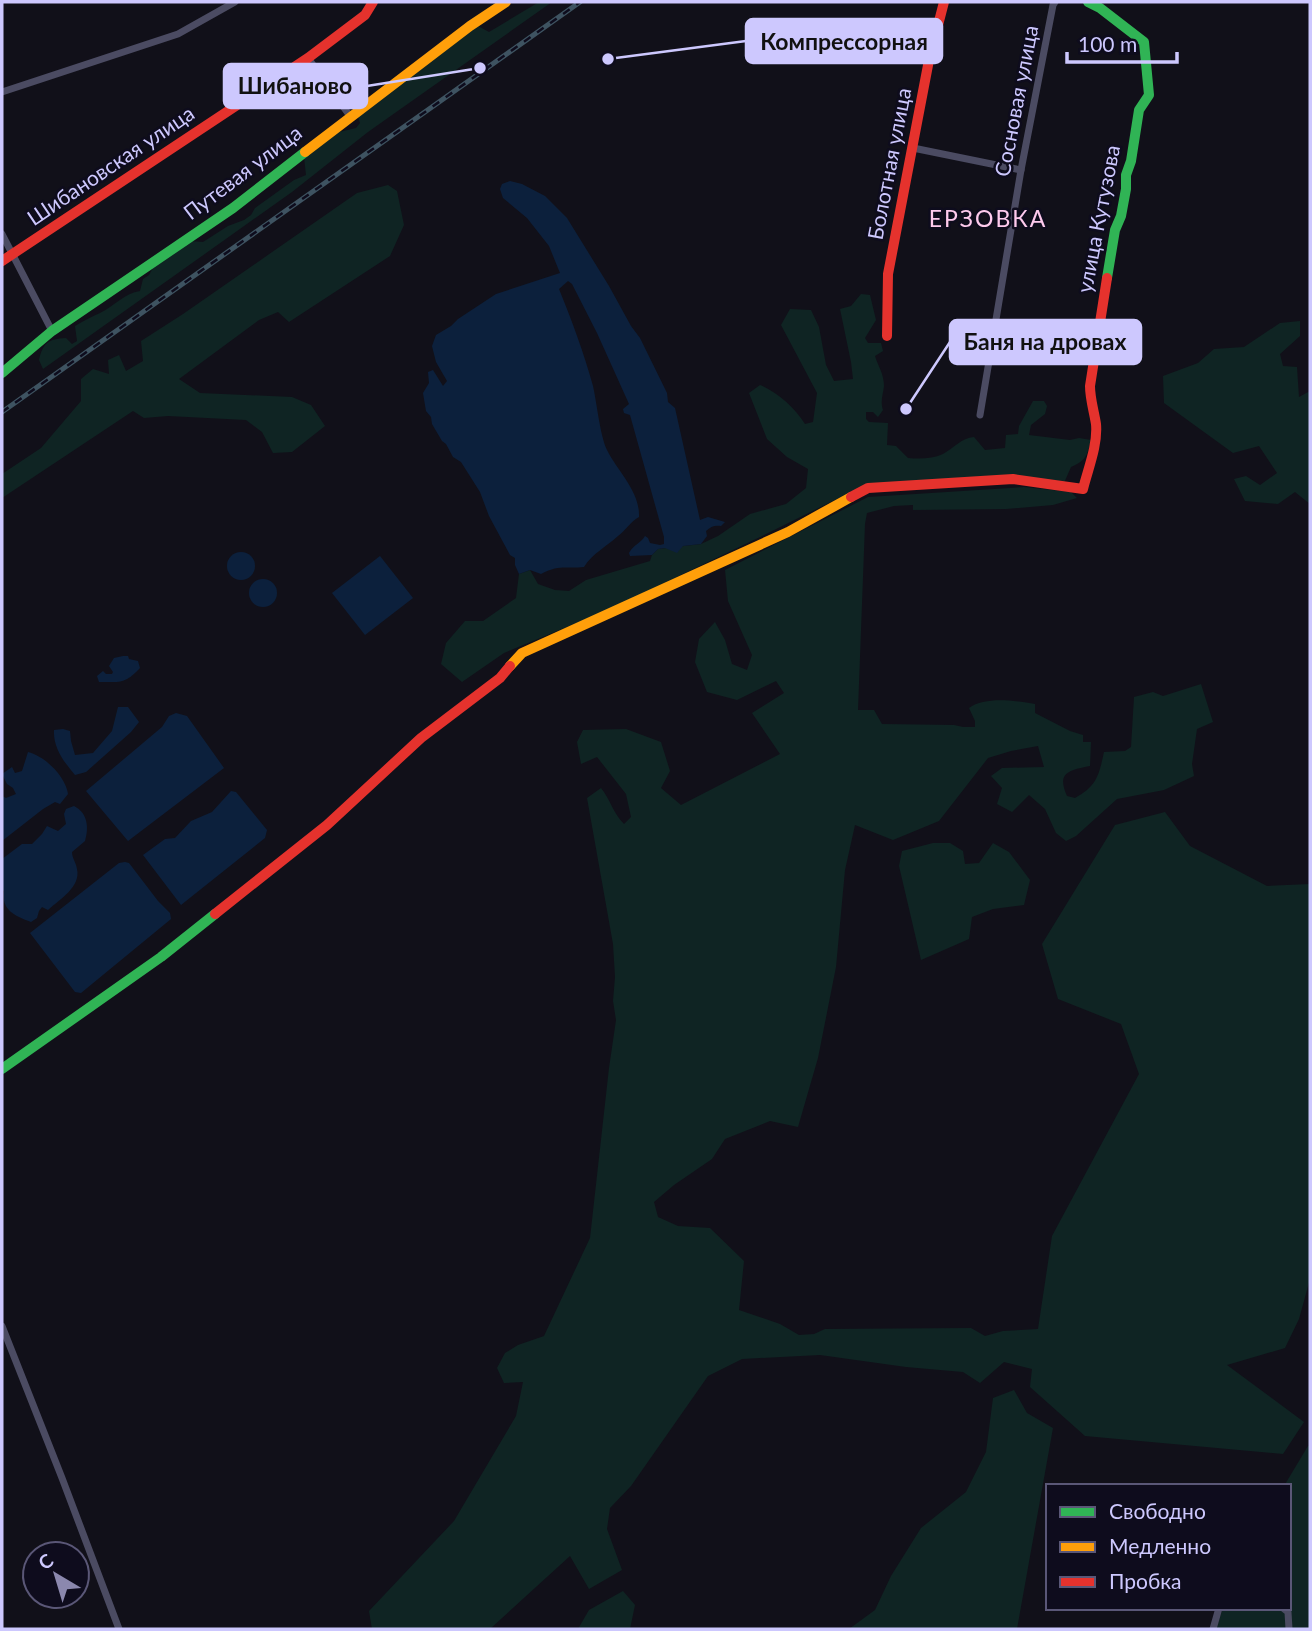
<svg xmlns="http://www.w3.org/2000/svg" width="1312" height="1631" viewBox="0 0 1312 1631" font-family="Lato,sans-serif">
  <style>
    .green { fill: #0f2423 }
    .water { fill: #0c203c }
    .lines { fill: none; stroke-linecap: round; stroke-linejoin: round }
    .street { stroke: #4b4b62; stroke-width: 7 }
    .fast { stroke: #30b455; stroke-width: 10 }
    .slow { stroke: #ff9f0a; stroke-width: 10 }
    .jam { stroke: #e5322d; stroke-width: 10 }
    .rail-casing { stroke: #3e5361; stroke-width: 5 }
    .rail { stroke: #0e0c1d; stroke-width: 2.5; stroke-dasharray: 8; stroke-linecap: butt }
    .labels { text-anchor: middle; stroke-width: 5; stroke-linejoin: round; paint-order: stroke }
    .street-label { font-size: 21px; fill: #cdc8fe; stroke: #0e0c1d }
    .neighbourhood-label { font-size: 23px; letter-spacing: 2px; fill: #fecaed; stroke: #0e0c1d }
    .leader { fill: none; stroke: #cdc8fe; stroke-width: 2.5 }
    .callout-dot { fill: #cdc8fe; stroke: #0e0c1d; stroke-width: 2.5 }
    .callout { fill: #cdc8fe; stroke: #cdc8fe; stroke-width: 2.5 }
    .callout-label { font-size: 23px; text-anchor: middle; font-weight: bold; fill: #111 }
  </style>
  <rect width="100%" height="100%" fill="#111019"/>
  <!-- green -->
  <g class="green">
    <path d="M539 2H552L368 132 292 192 43 369 39 360C43 343 48 339 66 338L72 344 77 341 75 326C83 321 91 317 100 313 114 306 125 293 140 291L143 279 149 275 154 266 190 241 203 242 228 226 244 220 251 215 255 208 294 180 306 175 304 157 335 133 356 128 360 123 357 114 478 26 489 32Z"/>
    <polygon points="388,185 397,191 404,225 390,256 289,322 278,312 259,320 179,379 200,393 292,397 311,405 325,426 292,452 273,453 262,432 246,420 168,416 144,418 133,411 2,498 2,474 41,448 81,401 81,379 93,369 109,374 108,360 119,355 126,371 143,361 141,341 183,314 357,193"/>
    <path d="M861 294 870 295 876 320 865 338 868 343H881L883 351 875 356C878 366 884 374 884 386 883 395 880 401 883 410L878 417 873 412H866V419L869 422 888 423 887 445 896 446 908 458C920 459 932 459 943 454 954 448 961 438 974 437L985 450 1005 448 1006 435 1018 434 1019 426 1033 401H1044L1047 406 1045 414 1031 425 1029 435 1070 440 1079 438 1091 440C1087 455 1087 460 1071 467L1064 483 865 485 760 537 608 610 504 653 462 682 441 664 446 643 465 621H483L516 598 519 574 530 570 538 584 555 590 569 591 586 580 650 561 652 555 658 549 701 544 718 536 750 514 786 504 806 488 808 469 787 457 767 439 749 393 760 385C777 392 795 408 805 424L813 422 817 393 781 325 790 309 811 310 819 327 826 365 834 381 853 379 851 362 840 309 851 306Z"/>
    <polygon points="1300,321 1300,336 1280,354 1283,366 1297,367 1299,397 1310,391 1310,504 1295,492 1278,504 1245,501 1234,479 1246,476 1260,485 1277,473 1259,446 1233,453 1164,403 1163,376 1198,363 1214,349 1244,347 1280,323"/>
    <path d="M1024 487 1071 492 1077 498 1053 505 1006 509 913 510V505L894 506 867 513 865 524 858 710H874L882 724 954 725 963 727H975V721L969 708C985 696 1017 701 1035 704V713L1070 731 1083 735V742H1091L1090 766C1070 770 1056 772 1067 796L1075 798C1097 786 1099 775 1104 752L1125 751 1131 747 1134 697 1153 692 1163 696 1201 684 1213 722 1197 729 1192 764 1194 776 1164 790 1117 799 1076 836 1066 841 1056 833 1045 809 1029 795 1012 812 997 804 1002 788 991 776 1002 768 1044 767 1038 746 1011 751 988 758 939 821 893 840 855 825 845 870 836 967 818 1058 798 1127 770 1121 725 1139 712 1159 674 1185 654 1202 658 1217 678 1226 710 1228 744 1261 739 1310 780 1324 799 1335 814 1334 825 1329 971 1328 985 1336 1003 1331 1038 1329 1052 1236 1139 1074 1121 1024 1058 999 1042 944 1115 825 1165 812 1190 846 1267 886 1310 884V1279L1299 1319 1285 1348 1227 1365 1304 1422 1283 1454 1085 1436 1030 1387 1032 1369 1004 1362 980 1383 963 1372 906 1367 820 1355 742 1359 708 1376 631 1486 610 1508 607 1529 622 1570 589 1589 570 1556 490 1629H372L369 1611 454 1521 516 1416 523 1382 504 1383 497 1368 505 1353 518 1345 544 1336 590 1238 609 1068 616 1020 613 1001 615 977 613 944 587 798 601 788C610 799 613 813 624 824L631 817 626 794 597 757 581 764 577 742 583 730 626 729 661 742 670 771 661 788 681 805 780 754 752 713 784 693 776 681 737 700 707 692 695 662 699 639 715 622 725 640 732 664 747 670 752 655 728 601 725 570 868 497Z"/>
    <polygon points="933,843 950,843 963,851 965,864 979,863 993,843 1009,852 1030,880 1024,905 993,909 972,917 969,939 921,960 899,866 902,851"/>
    <polygon points="1014,1390 1027,1413 1053,1428 1017,1629 849,1629 875,1610 891,1576 921,1528 966,1492 986,1452 993,1398"/>
    <polygon points="1308,1446 1310,1446 1310,1629 1216,1629 1223,1608 1289,1608 1289,1486 1284,1486"/>
    <polygon points="623,1591 635,1605 630,1629 578,1629 589,1610"/>
  </g>
  <!-- water -->
  <g class="water">
    <path d="M510 181 522 184 545 196 567 218 609 286 631 326 640 338 667 393 668 402 675 408 700 520 708 517 725 522 721 526C715 525 711 526 706 531L707 536 701 544 683 546 677 553 665 548 658 549 652 555 630 556 629 553C634 544 640 544 645 536L648 538 650 543 660 545 664 544V537L630 415 624 413 623 409 629 404 597 333 572 284 568 281 559 289C572 321 584 353 593 386 597 404 600 435 607 450 618 472 640 491 639 517 630 522 626 530 618 536 607 546 592 554 584 567 565 569 560 564 541 574L530 570 519 574 515 565V558L510 555 489 516 480 492 461 462 453 457 446 444 442 441 432 424 431 417 426 411 423 393 429 383 428 372 433 370 443 386 447 381 436 362 432 346 436 335 451 326 458 319 496 294 560 273 549 246 527 218 503 198 500 189 502 184Z"/>
    <circle cx="241" cy="566" r="14"/>
    <polygon points="380,556 413,598 365,635 332,593"/>
    <circle cx="263" cy="593" r="14"/>
    <path d="M123 656H128L129 659 138 661 140 668C125 684 121 682 99 682L97 676 103 671 106 674H112L113 672 109 666 114 658Z"/>
    <path d="M118 707H128L139 722 131 732 86 772 75 775C64 762 53 748 54 730L63 729 70 731 71 741 75 755 93 753 112 731Z"/>
    <polygon points="176,713 187,716 224,768 128,841 86,791 162,727 169,716"/>
    <path d="M28 752C45 756 66 777 68 794L60 804 55 802 43 809 2 841V796L6 798 16 794 13 788 7 784 2 774 12 767 15 773 22 771Z"/>
    <polygon points="231,791 236,792 267,830 265,838 181,905 143,855 165,839 175,838 191,821 212,812"/>
    <path d="M74 806C88 813 89 828 85 841L72 852C72 858 76 862 77 869 81 887 60 899 48 910L42 907 39 911 37 918 31 922C15 916 1 910 4 891L2 890V859L22 844H32L42 834 47 826 58 831 66 824 64 814 66 809Z"/>
    <polygon points="125,862 129,863 158,901 170,913 171,919 81,993 75,992 30,933 119,863"/>
  </g>
  <g class="lines">
    <!-- street -->
    <g class="street">
      <polyline points="308,58 350,116"/>
      <polyline points="2,92 178,34 235,2"/>
      <polyline points="913,148 1021,170"/>
      <polyline points="2,234 52,331"/>
      <polyline points="980,415 1021,170 1053,5 1055,2"/>
      <polyline points="2,1326 62,1478 119,1629"/>
      <polyline points="1283,1608 1288,1612 1289,1629"/>
      <polyline points="1213,1629 1219,1608"/>
    </g>
    <!-- fast -->
    <g class="fast">
      <polyline points="1088,2 1100,8 1144,42 1149,95 1139,110 1131,161 1126,175 1126,189 1121,216 1115,230 1107,278"/>
      <polyline points="2,373 52,331 233,208 305,152"/>
      <polyline points="2,1069 161,957 215,914"/>
    </g>
    <!-- slow -->
    <g class="slow">
      <polyline points="305,152 470,26 506,2"/>
      <polyline points="510,666 522,653 788,532 851,497"/>
    </g>
    <!-- jam -->
    <g class="jam">
      <polyline points="2,261 308,58 365,15 373,2"/>
      <polyline points="887,336 888,274 929,60 944,2"/>
      <path d="M851 497 868 488 1013 479 1083 489C1088 469 1098 445 1096 424 1094 411 1090 399 1090 386L1107 278"/>
      <polyline points="215,914 327,825 421,738 500,678 510,666"/>
    </g>
    <defs>
      <polyline id="rail" points="2,412 580,2"/>
    </defs>
    <!-- rail casing -->
    <use href="#rail" class="rail-casing"/>
    <!-- rail -->
    <use href="#rail" class="rail"/>
  </g>
  <g class="labels">
    <!-- street labels -->
    <g class="street-label">
      <text transform="translate(1017 101) rotate(-79)" y="7">Сосновая улица</text>
      <text transform="translate(890 164) rotate(-79)" y="7">Болотная улица</text>
      <text transform="translate(111 166) rotate(-34)" y="7">Шибановская улица</text>
      <text transform="translate(243 173) rotate(-37)" y="7">Путевая улица</text>
      <text transform="translate(1099 219) rotate(-79)" y="7">улица Кутузова</text>
    </g>
    <!-- neighbourhood labels -->
    <g class="neighbourhood-label">
      <text x="988" y="227">ЕРЗОВКА</text>
    </g>
  </g>
  <!-- callouts -->
  <path class="leader" d="M608 59L746 41M480 68L367 86M906 409L950 342"/>
  <g class="callout-dot">
    <circle cx="608" cy="59" r="7"/>
    <circle cx="480" cy="68" r="7"/>
    <circle cx="906" cy="409" r="7"/>
  </g>
  <g class="callout">
    <rect x="746" y="19" width="196" height="44" rx="7"/>
    <rect x="224" y="64" width="143" height="44" rx="7"/>
    <rect x="950" y="320" width="191" height="44" rx="7"/>
  </g>
  <g class="callout-label">
    <text x="844" y="50">Компрессорная</text>
    <text x="295" y="94">Шибаново</text>
    <text x="1045" y="350">Баня на дровах</text>
  </g>
  <!-- border -->
  <rect width="1312" height="1631" fill="none" stroke="#cdc8fe" stroke-width="7"/>
  <!-- legend -->
  <rect x="1046" y="1484" width="245" height="126" fill="#0e0c1d" stroke="#5a5777" stroke-width="2"/>
  <rect x="1060" y="1507" width="35" height="10" fill="#30b455" stroke="#5a5777" stroke-width="2"/>
  <text x="1109" y="1519" font-size="21" fill="#cdc8fe">Свободно</text>
  <rect x="1060" y="1542" width="35" height="10" fill="#ff9f0a" stroke="#5a5777" stroke-width="2"/>
  <text x="1109" y="1554" font-size="21" fill="#cdc8fe">Медленно</text>
  <rect x="1060" y="1577" width="35" height="10" fill="#e5322d" stroke="#5a5777" stroke-width="2"/>
  <text x="1109" y="1589" font-size="21" fill="#cdc8fe">Пробка</text>
  <!-- north arrow -->
  <g transform="translate(56 1575) rotate(322)"><circle r="33" fill="#0e0c1d" stroke="#5a5777" stroke-width="2"/>
  <path d="M0-5L12 26L0 18L-12 26Z" fill="#8b88ae"/>
  <text y="-10" font-size="19" font-weight="bold" text-anchor="middle" fill="#cdc8fe">С</text>
  </g>
  <!-- scale -->
  <path d="M1067 52v10h110v-10" fill="none" stroke="#cdc8fe" stroke-width="3.5"/>
  <text x="1078" y="52" font-size="21" fill="#cdc8fe" stroke="#0e0c1d" stroke-width="5" paint-order="stroke">100 m</text>
</svg>
